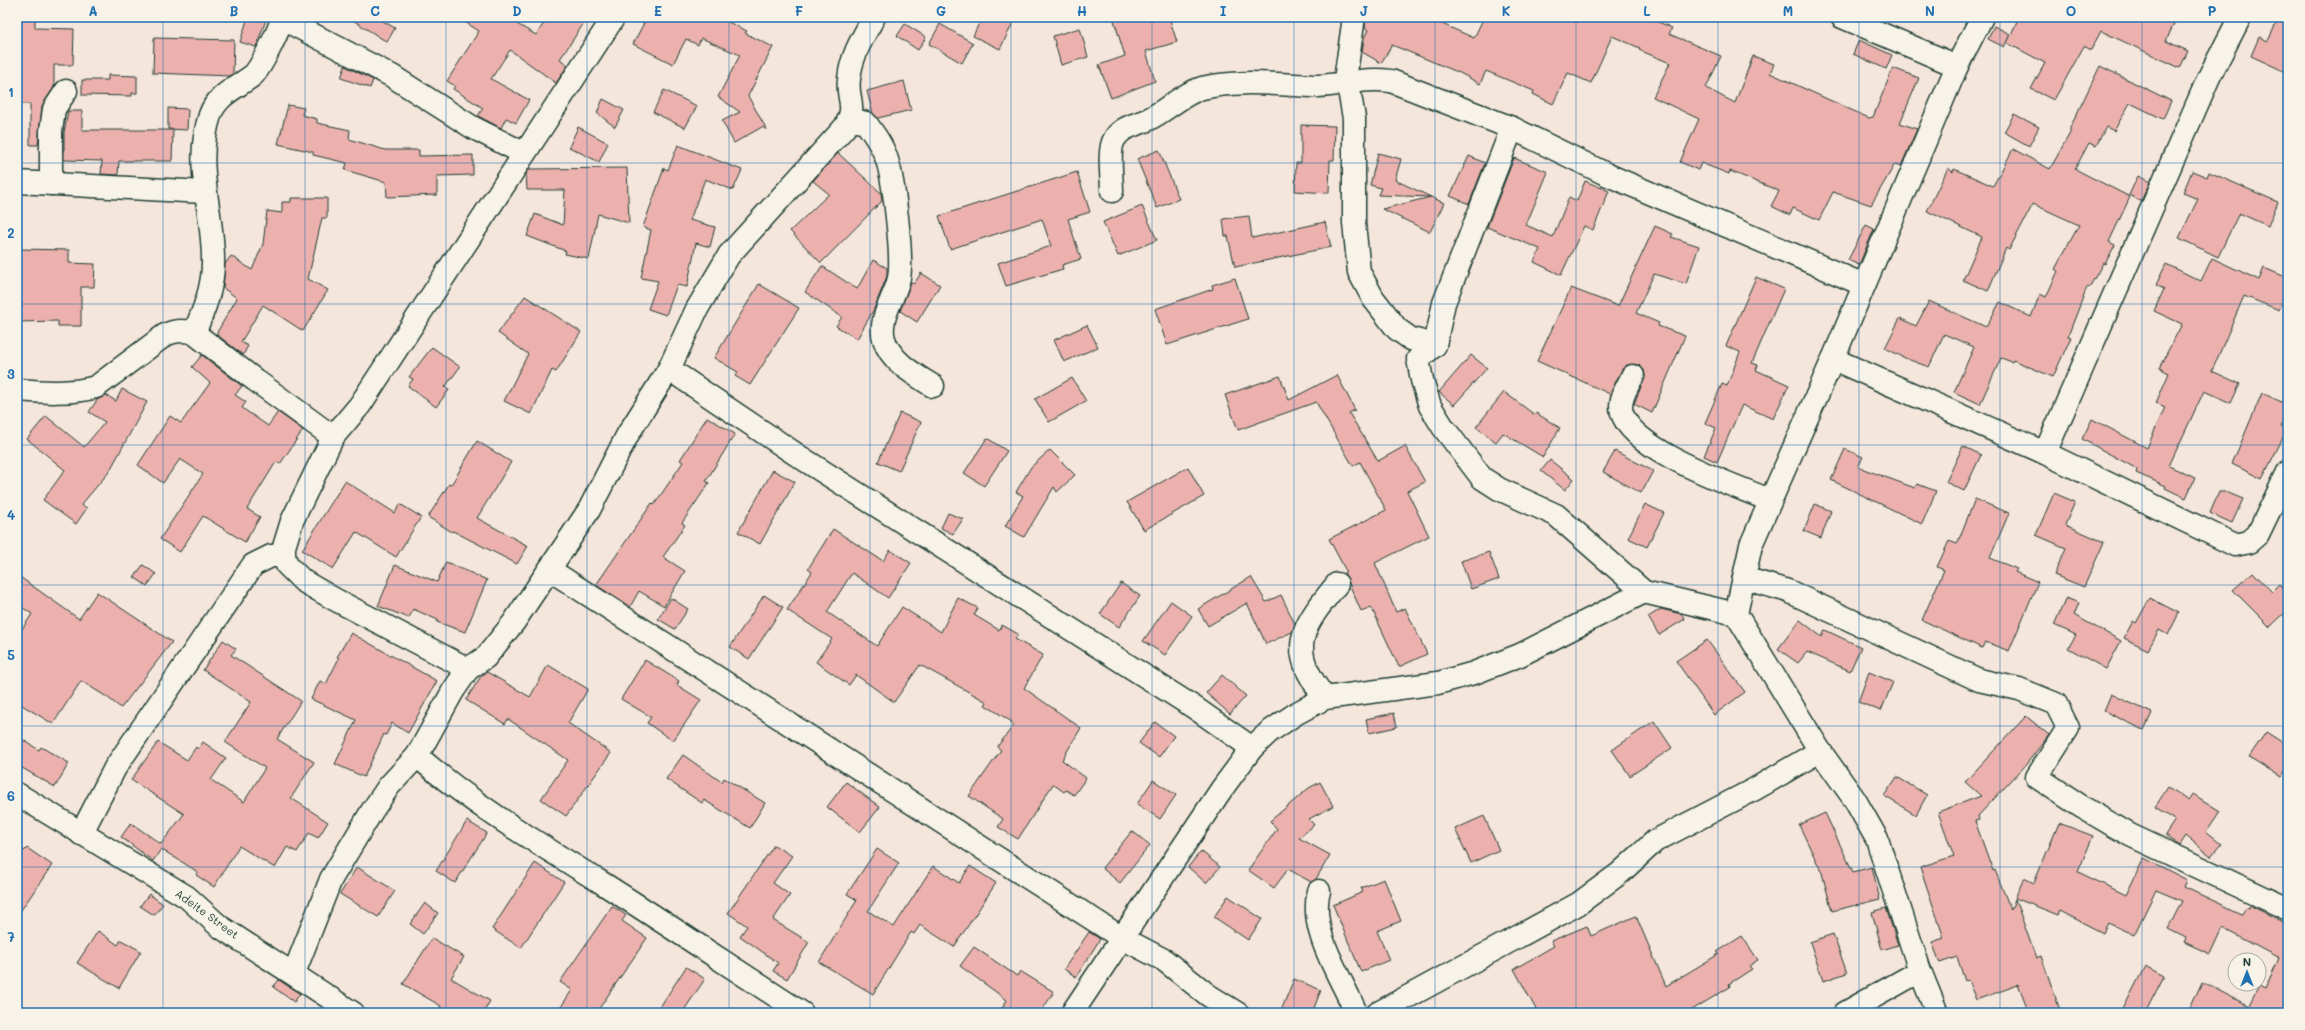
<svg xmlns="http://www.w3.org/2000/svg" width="2305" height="1030" viewBox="0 0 2305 1030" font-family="Mali,sans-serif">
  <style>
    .building { fill: #ecb1ac; stroke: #1f3d34 }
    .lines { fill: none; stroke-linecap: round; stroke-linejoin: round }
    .minor-casing { stroke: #1f3d34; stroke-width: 25 }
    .minor { stroke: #f7f3e8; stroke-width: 22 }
    .grid { fill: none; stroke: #1f6fb2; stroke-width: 1; stroke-opacity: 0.55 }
    .labels { text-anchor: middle; stroke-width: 3.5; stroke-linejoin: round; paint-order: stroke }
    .street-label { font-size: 11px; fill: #1f3d34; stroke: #f7f3e8 }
    .neatline { fill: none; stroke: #1f6fb2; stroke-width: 1.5 }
    .grid-label { font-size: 13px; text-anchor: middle; font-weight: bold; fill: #1f6fb2 }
  </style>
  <rect width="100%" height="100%" fill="#f5e6dc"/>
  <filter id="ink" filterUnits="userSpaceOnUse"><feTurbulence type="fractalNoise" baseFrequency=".025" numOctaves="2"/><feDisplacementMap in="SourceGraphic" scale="8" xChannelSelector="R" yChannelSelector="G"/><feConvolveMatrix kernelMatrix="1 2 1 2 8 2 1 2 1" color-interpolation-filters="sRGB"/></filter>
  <g filter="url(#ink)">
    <!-- building -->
    <g class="building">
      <polygon points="17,17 35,17 35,28 74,29 73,65 54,65 54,87 42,107 38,145 30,145 30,104 17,104"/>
      <polygon points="248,17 267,17 256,47 240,42"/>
      <polygon points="348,17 376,17 395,28 387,42"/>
      <polygon points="457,17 505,17 536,35 548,17 588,17 560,59 568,65 556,83 510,50 491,79 529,100 516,123 506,118 501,128 478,116 483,108 453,89 455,86 447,81 479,31"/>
      <polygon points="647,17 718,17 747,31 745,33 773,47 748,96 767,130 762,127 734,143 722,121 740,112 718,97 740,55 701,38 698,45 686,39 673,64 633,44"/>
      <polygon points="982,17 1016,17 1000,49 973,36"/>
      <polygon points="1113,17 1169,17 1177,42 1146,51 1155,81 1111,98 1099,65 1125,56"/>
      <polygon points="1366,17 1443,17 1440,23 1474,38 1484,17 1647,17 1672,28 1669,34 1721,56 1706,88 1735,103 1753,56 1774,64 1770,73 1869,118 1873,117 1893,68 1919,78 1900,123 1917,129 1901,166 1895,164 1871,205 1833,192 1819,220 1793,208 1790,215 1771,206 1779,191 1730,171 1729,174 1701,163 1698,170 1680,162 1699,119 1653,97 1670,63 1639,50 1640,48 1612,36 1591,83 1568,73 1553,104 1533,94 1534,91 1486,71 1480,84 1460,73 1392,45 1381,63 1362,52 1364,38 1368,30 1365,28"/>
      <polygon points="2019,17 2177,17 2166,41 2188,51 2180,68 2101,31 2091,50 2084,46 2054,100 2031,89 2045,63 2007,43"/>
      <polygon points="2279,17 2288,17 2288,73 2251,56 2259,37 2268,41"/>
      <polygon points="905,24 926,37 918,50 897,36"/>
      <polygon points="940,24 973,43 962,63 929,44"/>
      <polygon points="1994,26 2010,34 2004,47 1988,39"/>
      <polygon points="1080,28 1088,57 1061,65 1053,36"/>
      <polygon points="154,38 234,40 233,74 230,76 153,73"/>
      <polygon points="1859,40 1892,55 1886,69 1853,54"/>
      <polygon points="345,66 373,80 370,88 341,78"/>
      <polygon points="2100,66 2171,101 2163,119 2130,103 2114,131 2106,127 2096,146 2089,143 2075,169 2130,197 2109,242 2115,245 2105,264 2103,263 2089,288 2087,287 2068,336 2071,337 2053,377 2013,360 2012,362 2001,358 1980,404 1954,392 1974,347 1944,334 1929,367 1907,359 1885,348 1900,318 1916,326 1929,301 1986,327 2000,302 2031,317 2040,294 2046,297 2058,271 2055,269 2079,225 2033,204 2009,250 2006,248 1988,291 1963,280 1982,237 1927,211 1948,168 1953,172 1954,169 1993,186 2013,149 2050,169 2070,133 2070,128"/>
      <polygon points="108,75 137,76 137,93 132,93 132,96 82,95 82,80 108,80"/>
      <polygon points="904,81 911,110 878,118 873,114 867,91"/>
      <polygon points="664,90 697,106 685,128 653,112"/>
      <polygon points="603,99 624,110 615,127 597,113"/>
      <polygon points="288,105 304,108 302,115 317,119 317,123 350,130 349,139 385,150 419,150 419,156 473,155 473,175 437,176 437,195 387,197 386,182 345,170 347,163 313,155 313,152 278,144"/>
      <polygon points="168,108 188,109 187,130 168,129"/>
      <polygon points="68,111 82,111 82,130 173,130 172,161 119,161 118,175 101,174 102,161 64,160 64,132"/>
      <polygon points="2014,114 2039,127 2029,146 2004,132"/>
      <polygon points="1301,125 1335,126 1334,160 1330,160 1329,193 1295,191 1296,163 1301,163"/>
      <polygon points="578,127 608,143 599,162 569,147"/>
      <polygon points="678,145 742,170 733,190 705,179 690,220 715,227 710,247 696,243 687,287 677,285 666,315 648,309 658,281 641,278 651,230 643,227 664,168 668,170"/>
      <polygon points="1159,150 1179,199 1157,208 1137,159"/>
      <polygon points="838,153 881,193 882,201 821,263 790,231 829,194 813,181"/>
      <polygon points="1378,153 1401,159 1395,180 1431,197 1378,195 1381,188 1370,185"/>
      <polygon points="1469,156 1485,163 1469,204 1450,196"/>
      <polygon points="1514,158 1548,172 1526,225 1553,237 1569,197 1577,201 1585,181 1609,191 1593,230 1584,226 1561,275 1534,262 1540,249 1487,227"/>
      <polygon points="627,168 629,223 598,214 589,259 565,254 566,251 527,236 535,214 563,225 565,190 527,190 526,174 529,169"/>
      <polygon points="2192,171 2207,177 2209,172 2278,202 2268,226 2239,213 2218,257 2179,238 2198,199 2183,193"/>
      <polygon points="1077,172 1090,212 1068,219 1081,259 1062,265 1063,269 1006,286 998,263 1051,246 1042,219 950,249 939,216"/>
      <polygon points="2138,176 2150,182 2141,201 2129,195"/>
      <polygon points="1431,197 1444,203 1430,232 1382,209"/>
      <polygon points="291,198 327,198 327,218 322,218 308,279 328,290 303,331 263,305 241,342 248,346 243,355 216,334 237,298 223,288 225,264 231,256 252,270 263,244 267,211 282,213 282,202 291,202"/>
      <polygon points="1142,206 1157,240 1118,256 1103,222"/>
      <polygon points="1249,216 1252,238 1325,222 1331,247 1235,267 1228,236 1225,236 1223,219"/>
      <polygon points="1866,225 1874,229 1859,265 1848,260"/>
      <polygon points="1655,226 1673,234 1671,237 1699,246 1686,284 1654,274 1636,313 1659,323 1658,326 1685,336 1652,413 1634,404 1645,377 1644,370 1639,365 1627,365 1622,369 1610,394 1537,361 1571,288 1618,306"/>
      <polygon points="17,249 69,250 69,263 95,264 94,287 81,287 81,326 58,326 58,321 17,322"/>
      <polygon points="2212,258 2259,280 2264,268 2288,278 2288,289 2279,310 2244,296 2212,371 2240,384 2231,403 2204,391 2169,466 2195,478 2186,498 2165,488 2166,486 2136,473 2137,469 2082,439 2092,419 2147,448 2165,407 2156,403 2169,373 2159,368 2182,324 2154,311 2164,289 2156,285 2166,264 2201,281"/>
      <polygon points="873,260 887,268 887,276 874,309 857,339 836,326 842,317 805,292 822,266 857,289"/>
      <polygon points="921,273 940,285 917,322 900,311 911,282 914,284"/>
      <polygon points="1756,277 1784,289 1752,363 1758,365 1756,370 1789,385 1773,419 1742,405 1717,462 1704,456 1716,428 1705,423 1722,384 1727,386 1740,352 1726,346"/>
      <polygon points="1235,278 1248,319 1167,345 1155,309 1213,289 1212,285"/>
      <polygon points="759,284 799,308 750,385 735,376 738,372 714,358"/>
      <polygon points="525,296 581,332 556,372 552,370 531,414 504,401 528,354 498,333"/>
      <polygon points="1087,325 1098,347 1064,362 1054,340"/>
      <polygon points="432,347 460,367 445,387 449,390 436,407 408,386 413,379 409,377"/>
      <polygon points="202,355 242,386 235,395 246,402 242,408 268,426 278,412 303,430 280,464 276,462 247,509 260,517 245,542 203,516 180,552 160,539 203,474 180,459 163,483 138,465 170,416 181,423 210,383 192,367"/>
      <polygon points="1471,355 1487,368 1454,405 1439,392"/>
      <polygon points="1337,375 1355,410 1349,413 1378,461 1405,446 1425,482 1407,491 1429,536 1375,563 1396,612 1405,608 1427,654 1399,667 1371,607 1361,611 1344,572 1346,571 1329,539 1386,510 1360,462 1353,466 1316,402 1238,430 1225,395 1280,376 1289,400"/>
      <polygon points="1072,378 1086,401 1049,422 1035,399"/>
      <polygon points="122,389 147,402 109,472 81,505 87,508 76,524 43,500 65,470 27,439 46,416 84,447 105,422 89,412 97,400 106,395 116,401"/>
      <polygon points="1504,392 1535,415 1536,413 1560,428 1543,457 1503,433 1496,442 1476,427"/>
      <polygon points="2262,393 2288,405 2288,411 2281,427 2287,430 2262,479 2232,464"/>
      <polygon points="900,413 921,422 899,471 878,462"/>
      <polygon points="707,417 735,434 706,481 709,483 682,523 685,525 663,557 685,571 664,606 639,591 630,607 596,585 652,503 654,505 683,462 680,460"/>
      <polygon points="987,438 1007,451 984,486 964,473"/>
      <polygon points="477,441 511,462 477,518 528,546 517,564 453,531 452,532 428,517 449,484 451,485"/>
      <polygon points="1963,446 1981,455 1964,491 1946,482"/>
      <polygon points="1845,449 1863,457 1858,467 1915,488 1917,484 1936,491 1922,524 1831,480"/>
      <polygon points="1050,450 1075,475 1057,492 1054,487 1024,537 1005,526 1023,496 1016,492 1031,467"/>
      <polygon points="1615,451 1653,471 1641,493 1603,472"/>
      <polygon points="1550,460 1574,479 1565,490 1541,471"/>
      <polygon points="1188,467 1204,496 1144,530 1127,502"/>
      <polygon points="773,470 795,482 760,544 738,532"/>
      <polygon points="345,481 395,513 400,504 421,517 396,557 356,532 333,569 302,550"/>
      <polygon points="2219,492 2226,492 2243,499 2232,523 2210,513"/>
      <polygon points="2054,493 2075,502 2065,525 2104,542 2084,587 2054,575 2066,548 2036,535"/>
      <polygon points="1975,499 2009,513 1990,558 2017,569 2015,572 2038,582 2009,651 1985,642 1982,648 1922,620 1944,570 1937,567 1949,541 1957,544"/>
      <polygon points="1645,504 1664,513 1647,547 1628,538"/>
      <polygon points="1815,504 1831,511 1821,538 1804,531"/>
      <polygon points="948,513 963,519 953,534 941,528"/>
      <polygon points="833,529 883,561 890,550 911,563 888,598 852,573 827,612 877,646 902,607 941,632 958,598 978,608 974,615 999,630 1002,625 1018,634 1015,639 1043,655 1024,688 1081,728 1062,760 1086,778 1074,795 1066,790 1064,792 1053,784 1018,839 998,827 1003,819 969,796 1001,750 997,747 1014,725 1011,723 1012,722 985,705 987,702 920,665 894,702 856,675 849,685 816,662 832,639 787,610 812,572 808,569"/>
      <polygon points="1489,552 1499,579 1471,589 1461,561"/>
      <polygon points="446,562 487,580 465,632 437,622 438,620 413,609 409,618 378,606 395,565 437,582"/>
      <polygon points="143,565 156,574 147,586 134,577"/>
      <polygon points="2253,572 2272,592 2280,584 2288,592 2288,610 2270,627 2233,590"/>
      <polygon points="17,575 79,619 97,592 172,642 121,708 107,697 81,681 53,724 17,702 17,637 32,614 17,604"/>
      <polygon points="1251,577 1266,602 1281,595 1295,624 1292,632 1266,644 1247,603 1208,626 1198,609"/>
      <polygon points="1121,583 1140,596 1119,627 1100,614"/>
      <polygon points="764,595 783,607 749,659 730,647"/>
      <polygon points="671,598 688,609 675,629 658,619"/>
      <polygon points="2066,598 2079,603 2074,615 2121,641 2106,669 2068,648 2076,635 2054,625"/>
      <polygon points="2150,598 2179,613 2168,635 2159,630 2148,650 2124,638 2133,621 2136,623"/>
      <polygon points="1171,601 1192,616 1165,655 1143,641"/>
      <polygon points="1661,609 1681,614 1685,619 1659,635 1648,617"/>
      <polygon points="1800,620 1822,637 1825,630 1861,647 1850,671 1807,652 1798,663 1778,649"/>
      <polygon points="351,633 437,681 408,733 392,723 386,735 384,734 364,777 335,764 356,720 311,699 320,681 326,684 339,658 337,657"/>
      <polygon points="223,640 236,649 231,655 301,701 277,739 314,762 291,798 328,822 318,838 309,833 297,852 287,847 275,868 239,846 214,887 196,875 198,872 161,849 153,861 121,837 131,823 161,844 184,814 131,780 158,742 187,760 196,747 198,749 203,742 226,758 211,780 244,802 265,768 225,742 251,702 203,670"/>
      <polygon points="1707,640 1745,692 1714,715 1676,661"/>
      <polygon points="645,660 679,681 677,685 701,700 673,741 647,723 651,717 621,699"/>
      <polygon points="548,665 588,689 568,723 611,753 566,816 541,799 568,760 508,719 505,724 466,700 481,676 487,672 530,697"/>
      <polygon points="1869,672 1893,682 1881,711 1858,702"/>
      <polygon points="1222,675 1246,696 1230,714 1206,693"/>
      <polygon points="2111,694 2152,713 2144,730 2104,711"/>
      <polygon points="1394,713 1397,727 1369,733 1366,719"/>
      <polygon points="2026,716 2049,735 2024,767 1978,816 1979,820 1975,821 1993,871 1995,870 2011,910 2015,899 2036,958 2041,956 2061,1013 2029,1013 2018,985 1976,1000 1968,980 1965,981 1957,957 1940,963 1932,942 1944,938 1920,867 1954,856 1938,812 1981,796 1965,782"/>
      <polygon points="1654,721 1672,748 1630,776 1612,750"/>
      <polygon points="1155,722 1174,736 1159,757 1139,743"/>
      <polygon points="2266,732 2288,746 2288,767 2281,777 2249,757"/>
      <polygon points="17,736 39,750 41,747 69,763 55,787 17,765"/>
      <polygon points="683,755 722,782 724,778 765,803 750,828 704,800 702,803 666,779"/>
      <polygon points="1897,777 1927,795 1916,815 1884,796"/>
      <polygon points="1153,780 1176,795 1160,819 1137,804"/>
      <polygon points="846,782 880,807 860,832 827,807"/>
      <polygon points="1320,782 1333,806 1309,819 1314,825 1299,838 1330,855 1316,879 1311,882 1288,869 1274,888 1248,870 1277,829 1270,821 1309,788"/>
      <polygon points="2168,787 2188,801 2193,794 2220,811 2206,832 2221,844 2211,856 2186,836 2180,845 2165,835 2175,820 2155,807"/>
      <polygon points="1825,813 1853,872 1872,867 1880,899 1832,911 1822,873 1799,825"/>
      <polygon points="1484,816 1499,850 1471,863 1455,829"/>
      <polygon points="467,821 487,833 455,883 436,871"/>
      <polygon points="2059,823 2093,836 2078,872 2126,895 2144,858 2187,880 2184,887 2242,914 2246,907 2248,908 2249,905 2288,924 2288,1013 2188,1013 2202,982 2249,1006 2259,986 2265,989 2279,958 2222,928 2210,954 2184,942 2186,938 2168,929 2182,901 2156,890 2134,935 2108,923 2103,933 2060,911 2058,915 2015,898 2024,878 2034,883"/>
      <polygon points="1132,831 1150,845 1120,883 1102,868"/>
      <polygon points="774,845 792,856 773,883 790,895 773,920 809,942 787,979 773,971 778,963 740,936 747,926 728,913"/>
      <polygon points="17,846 24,851 27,848 52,865 17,916"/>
      <polygon points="877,849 899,863 868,911 894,927 933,866 959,883 970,866 996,883 954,947 920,925 914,934 911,932 873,994 819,962 857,900 847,894"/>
      <polygon points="1201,851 1220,867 1206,883 1188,867"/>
      <polygon points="535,863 564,882 521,948 492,929"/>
      <polygon points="357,867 395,891 378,917 340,894"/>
      <polygon points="1384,879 1401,921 1377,931 1389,960 1361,972 1333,905 1363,892 1361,888"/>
      <polygon points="149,894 163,904 154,915 140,906"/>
      <polygon points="1228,896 1262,919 1248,940 1214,917"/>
      <polygon points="425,903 438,913 423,934 410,924"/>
      <polygon points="612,906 626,915 622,921 647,938 596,1013 557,1013 572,990 560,982"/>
      <polygon points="1886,908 1898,945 1882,950 1872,912"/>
      <polygon points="1636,916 1666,986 1719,954 1717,952 1742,936 1758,960 1749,966 1752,969 1729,984 1730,987 1687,1013 1538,1013 1514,969 1554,946 1551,941 1587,926 1591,936"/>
      <polygon points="98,931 118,945 121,940 141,951 119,988 77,963"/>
      <polygon points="1089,932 1100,939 1076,977 1064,969"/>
      <polygon points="1833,934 1847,973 1823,981 1810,942"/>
      <polygon points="432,938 464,957 451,978 490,1001 483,1013 437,1013 441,1006 403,984"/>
      <polygon points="974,947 1017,976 1020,971 1054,992 1040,1013 999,1013 1007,1000 960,966"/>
      <polygon points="2145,966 2164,976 2145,1013 2121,1013"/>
      <polygon points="686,967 705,979 682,1013 656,1013"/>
      <polygon points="1294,979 1321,990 1312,1013 1280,1013"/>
      <polygon points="279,980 300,994 294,1002 273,987"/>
    </g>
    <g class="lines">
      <defs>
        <g id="minor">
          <polyline points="1354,17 1346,73 1354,118 1354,223 1359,272 1373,298 1397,329 1411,339 1435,345"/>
          <polyline points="1842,17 1957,66"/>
          <polyline points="283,19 392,76 472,127 523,153"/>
          <path d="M849 119 866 123C874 134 882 145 886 157 894 178 903 257 899 278 895 298 878 318 884 339 890 361 915 375 933 386"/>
          <polyline points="1512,128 1444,303 1435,345 1418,359 1422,380 1430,406 1443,427 1482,478 1499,489 1556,515 1644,592 1736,614"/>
          <polyline points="17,182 204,192"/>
          <polyline points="51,184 51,131 54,109 66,91"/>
          <path d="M1112 191C1112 178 1108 150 1114 140 1120 127 1136 125 1147 120 1166 111 1182 94 1202 88 1239 79 1281 85 1318 86 1344 85 1364 77 1391 81L1512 128 1608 175 1864 285"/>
          <path d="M194 333C204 310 213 288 213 263 214 211 193 167 210 115 217 95 236 88 252 76 260 70 281 27 282 17"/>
          <polyline points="1833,359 2045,453 2235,545 2249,542 2258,534 2288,472"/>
          <polyline points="669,369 797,455 1195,708 1252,748"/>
          <path d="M1633 376C1627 386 1618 401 1622 413 1633 451 1734 485 1769 500"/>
          <path d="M17 390C42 392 72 394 96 387L165 335C175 330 184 330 194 333L255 380 333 437"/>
          <polyline points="2045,453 2209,77 2240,17"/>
          <polyline points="550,570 1122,938 1164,960 1208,995 1237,1013"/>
          <polyline points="1744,578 1788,591 1979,680 2019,689 2056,704 2068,728 2037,777 2082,807 2130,835 2288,909"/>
          <polyline points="468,669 334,599 303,581 287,565 284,556 284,547 292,521 333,437 360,405 614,17"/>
          <path d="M1325 698C1286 648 1301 628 1337 584"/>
          <path d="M417 756C473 805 536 842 599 881 667 924 734 969 802 1013"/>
          <polyline points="17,794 187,897 219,926 353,1013"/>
          <polyline points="81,834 115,768 253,565 271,556 284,556"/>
          <path d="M1319 891C1308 931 1341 976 1356 1013"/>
          <path d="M294 973 331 879 372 811 389 786 417 756 453 691 468 669 486 657 514 622 589 510 628 434 669 369 697 309 729 255 845 127C858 104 846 100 849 79 851 56 863 37 874 17"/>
          <polyline points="1072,1013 1221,790 1252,748 1269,732 1297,713 1325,698 1438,683 1474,673 1520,655 1644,592"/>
          <polyline points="1378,1013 1578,904 1620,873 1655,841 1755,789 1820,751"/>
          <polyline points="1845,1013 1920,971"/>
          <polyline points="1937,1013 1920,971 1877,839 1855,800 1820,751 1736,614 1751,545 1833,359 1957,66 1982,17"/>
        </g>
      </defs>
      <!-- minor casing -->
      <use href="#minor" class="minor-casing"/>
      <!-- minor -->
      <use href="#minor" class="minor"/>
    </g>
  </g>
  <!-- grid -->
  <path class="grid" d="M163 17V1013M305 17V1013M446 17V1013M587 17V1013M729 17V1013M870 17V1013M1011 17V1013M1152 17V1013M1294 17V1013M1435 17V1013M1576 17V1013M1718 17V1013M1859 17V1013M2000 17V1013M2142 17V1013M17 163H2288M17 304H2288M17 445H2288M17 585H2288M17 726H2288M17 867H2288"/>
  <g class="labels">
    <!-- street labels -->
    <g class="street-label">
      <text transform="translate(207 914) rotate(36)" y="4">Adeite Street</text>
    </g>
  </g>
  <!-- margin -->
  <rect width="2305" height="1030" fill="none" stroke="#f7f3e8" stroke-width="44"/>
  <!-- north arrow -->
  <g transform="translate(2247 972)"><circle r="19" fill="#f7f3e8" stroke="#a1aaa0"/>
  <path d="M0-3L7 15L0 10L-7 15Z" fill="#1f6fb2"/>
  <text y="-6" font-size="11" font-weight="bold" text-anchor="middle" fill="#1f3d34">N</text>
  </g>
  <rect x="22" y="22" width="2261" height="986" class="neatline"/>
  <g class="grid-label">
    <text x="93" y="16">A</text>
    <text x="234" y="16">B</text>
    <text x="375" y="16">C</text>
    <text x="517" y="16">D</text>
    <text x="658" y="16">E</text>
    <text x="799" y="16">F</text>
    <text x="941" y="16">G</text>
    <text x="1082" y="16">H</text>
    <text x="1223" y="16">I</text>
    <text x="1364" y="16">J</text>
    <text x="1506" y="16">K</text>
    <text x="1647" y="16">L</text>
    <text x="1788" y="16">M</text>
    <text x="1930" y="16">N</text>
    <text x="2071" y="16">O</text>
    <text x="2212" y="16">P</text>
    <text x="11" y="97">1</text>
    <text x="11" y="238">2</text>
    <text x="11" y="379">3</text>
    <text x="11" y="520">4</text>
    <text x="11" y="660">5</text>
    <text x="11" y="801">6</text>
    <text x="11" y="942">7</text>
  </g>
</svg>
